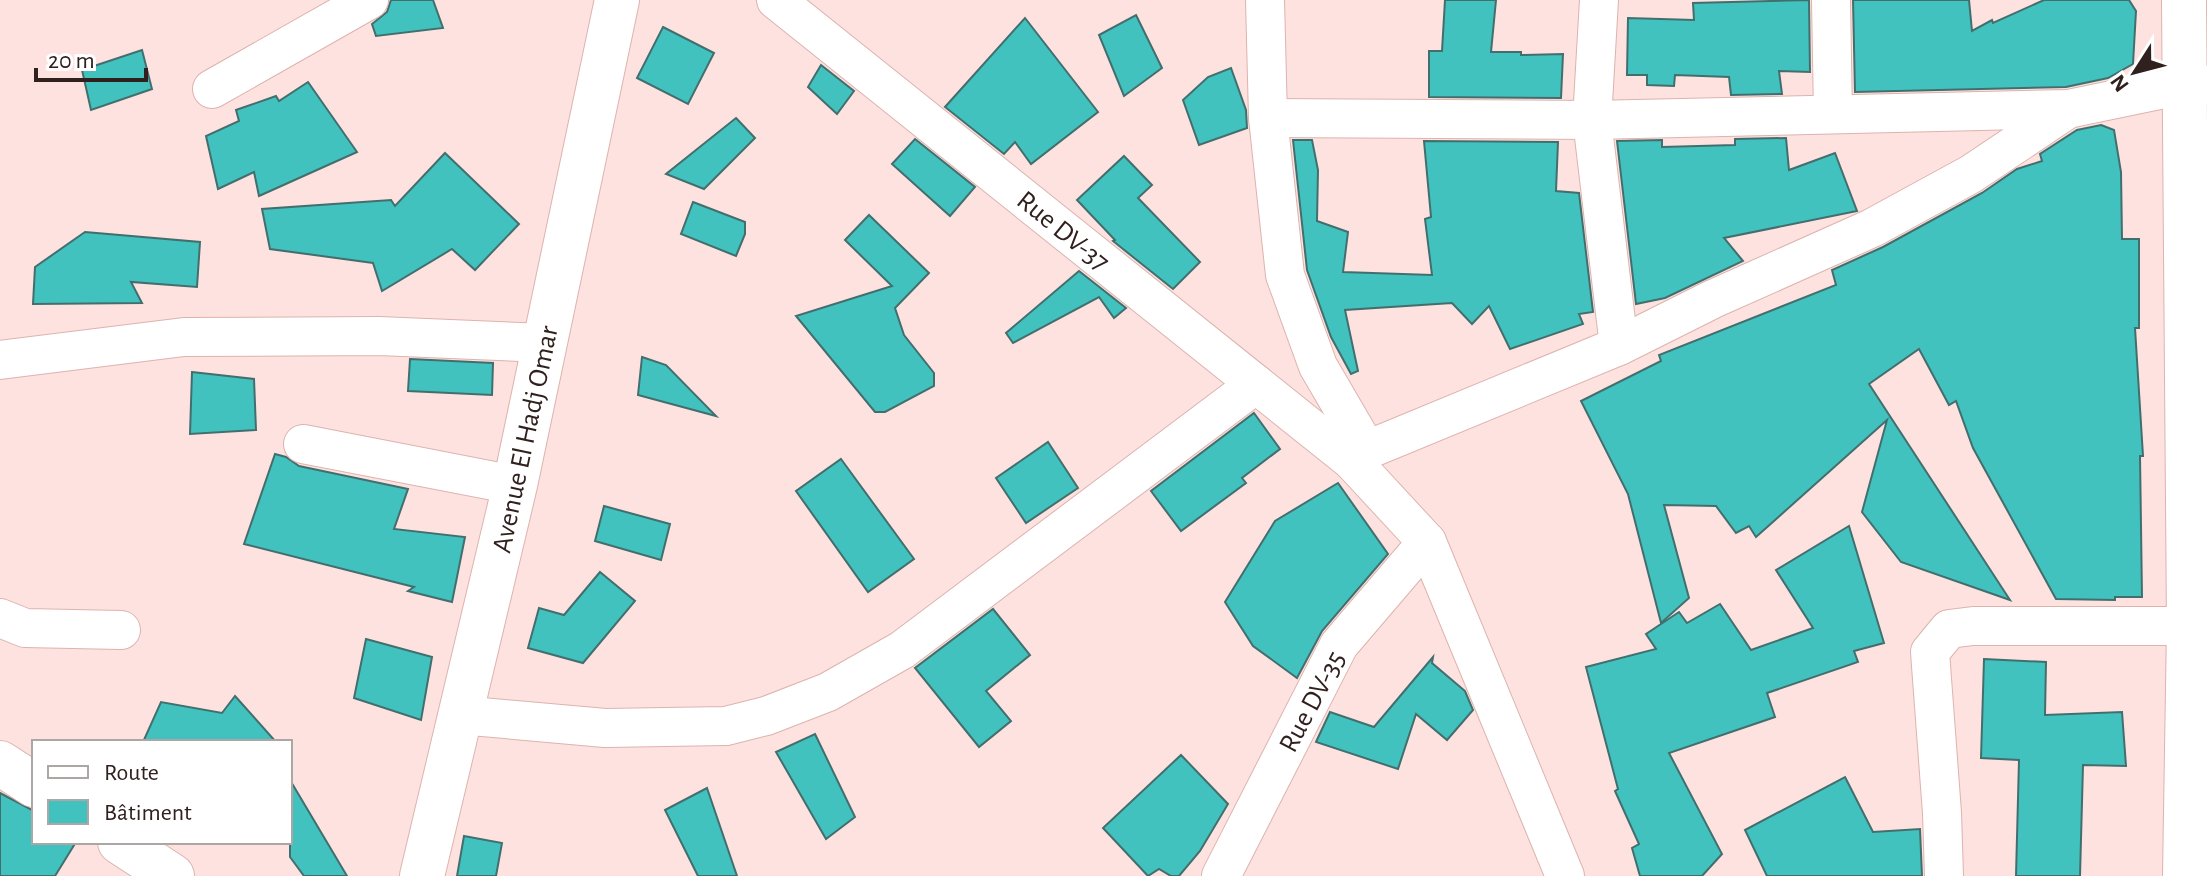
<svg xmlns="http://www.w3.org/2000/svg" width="2207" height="876" viewBox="0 0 2207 876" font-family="'Alegreya Sans',sans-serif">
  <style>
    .building { fill: #41c2bf; stroke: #426f6e; stroke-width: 2 }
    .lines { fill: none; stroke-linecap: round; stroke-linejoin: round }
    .street-casing { stroke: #ddb3ae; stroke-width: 40 }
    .secondary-casing { stroke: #ddb3ae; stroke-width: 46 }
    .primary-casing { stroke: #ddb3ae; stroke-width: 46 }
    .street { stroke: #fff; stroke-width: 38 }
    .secondary { stroke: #fff; stroke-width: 44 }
    .primary { stroke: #fff; stroke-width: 44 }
    .labels { text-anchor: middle; stroke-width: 6; stroke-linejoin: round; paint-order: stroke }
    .street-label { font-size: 28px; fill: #30201e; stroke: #fff }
  </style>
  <rect width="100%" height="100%" fill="#fde2df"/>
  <!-- building -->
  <g class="building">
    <polygon points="391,0 433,0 443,28 376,36 372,24 387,12"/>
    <polygon points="1445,0 1496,0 1491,52 1521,52 1521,55 1563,54 1561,98 1429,97 1429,51 1442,51"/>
    <polygon points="1809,0 1810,72 1779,71 1782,94 1731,95 1729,77 1675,75 1674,86 1647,85 1647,75 1627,75 1628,18 1694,20 1693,3"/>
    <polygon points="1853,0 1969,0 1972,31 1992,20 1993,23 2044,0 2129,0 2136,11 2133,64 2108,78 2066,87 1855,92"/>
    <polygon points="1136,15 1162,68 1124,96 1099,35"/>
    <polygon points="1025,18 1098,112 1031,164 1015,142 1004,154 945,107"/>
    <polygon points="663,27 714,53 688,104 637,78"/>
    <polygon points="142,50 152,89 91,110 82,70"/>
    <polygon points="821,65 854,91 837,114 808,87"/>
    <polygon points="1231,68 1246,110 1247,128 1199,145 1183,100 1208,77"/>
    <polygon points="308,82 357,152 259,196 254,172 218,189 206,136 239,121 236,110 276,96 279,101"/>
    <polygon points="736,118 755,138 704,189 666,174"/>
    <polygon points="2101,125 2114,130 2121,172 2122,239 2139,239 2139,328 2135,328 2143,456 2140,456 2142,597 2115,597 2115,600 2056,599 1973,448 1956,401 1949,405 1919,349 1869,384 2010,600 1901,562 1862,512 1887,420 1756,537 1749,526 1736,533 1716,506 1664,505 1689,598 1661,623 1628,494 1581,401 1661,361 1659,355 1836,285 1832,270 1883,247 1982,193 2017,169 2042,161 2040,154 2077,130"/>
    <polygon points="1786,138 1789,170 1835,153 1857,211 1724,238 1743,261 1665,298 1636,304 1617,141 1662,140 1662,147 1735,145 1735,139"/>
    <polygon points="915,139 975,187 950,216 892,164"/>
    <polygon points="1293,140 1312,140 1318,170 1317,221 1348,232 1343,272 1432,275 1425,219 1431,217 1424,141 1558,142 1556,191 1579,193 1593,312 1579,314 1583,324 1510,349 1489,306 1472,324 1452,303 1345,310 1358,371 1351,374 1331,337 1307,270"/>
    <polygon points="445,153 519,224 475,270 452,249 382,291 373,263 270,249 262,209 391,200 395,206"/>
    <polygon points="1124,156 1152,185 1138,198 1200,262 1173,289 1113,241 1115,240 1077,200"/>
    <polygon points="693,202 745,222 745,234 736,256 681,234"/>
    <polygon points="869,215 929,273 895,308 904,335 934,373 934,386 885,412 875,412 796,316 892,286 845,240"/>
    <polygon points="85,232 200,242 197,287 131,282 142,303 33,304 35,267"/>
    <polygon points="1079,271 1126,308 1114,318 1099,297 1013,343 1006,333"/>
    <polygon points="642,357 666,365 716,416 638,395"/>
    <polygon points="410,359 493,363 492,395 408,391"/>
    <polygon points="192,372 254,379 256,430 190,434"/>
    <polygon points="1254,413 1280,449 1242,478 1246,483 1181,531 1151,491"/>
    <polygon points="1048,442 1078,488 1026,523 996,478"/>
    <polygon points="275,454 286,457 299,466 408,489 394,529 465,537 452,602 408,591 414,587 244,544"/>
    <polygon points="841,459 914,559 868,592 796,491"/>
    <polygon points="1338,483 1388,554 1322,631 1297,678 1253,646 1225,602 1275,521"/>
    <polygon points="604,506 670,524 661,560 595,541"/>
    <polygon points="1849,526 1884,643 1854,651 1858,662 1767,693 1775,717 1669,753 1722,854 1702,876 1640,876 1632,848 1639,844 1615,791 1618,789 1586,667 1656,649 1646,634 1679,612 1687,623 1720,604 1751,650 1813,628 1776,570"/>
    <polygon points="600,572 635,601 583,663 528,648 539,608 564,615"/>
    <polygon points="993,609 1030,655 986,691 1011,721 979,747 915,668"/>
    <polygon points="366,639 432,657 421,720 354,698"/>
    <polygon points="1433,657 1432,663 1465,691 1473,710 1447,740 1416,714 1398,769 1316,742 1330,712 1374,727"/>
    <polygon points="1984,659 2046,662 2045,715 2122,712 2126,766 2083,765 2080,876 2016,876 2019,760 1981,758"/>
    <polygon points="235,696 276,742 143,742 161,702 222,713"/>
    <polygon points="815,734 855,817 826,839 776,752"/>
    <polygon points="1181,755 1228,804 1200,851 1179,876 1171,876 1159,869 1148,876 1103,828"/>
    <polygon points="1845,777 1873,832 1920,829 1922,876 1767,876 1745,830"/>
    <polygon points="290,780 347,876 304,876 290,857"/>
    <polygon points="707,788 737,876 698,876 665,810"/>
    <polygon points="0,793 34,811 34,842 76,842 55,876 0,876"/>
    <polygon points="464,836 502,843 496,876 457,876"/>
  </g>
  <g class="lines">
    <defs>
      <g id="street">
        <polyline points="776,0 1352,461 1427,542 1565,876"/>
        <polyline points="1265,0 1268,118 1285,275 1318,366 1367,450"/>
        <polyline points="1599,0 1592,120 1619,346"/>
        <polyline points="1831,0 1833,114"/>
        <polyline points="212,89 369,0"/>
        <polyline points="1268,118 1592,120 2068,109 2184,85 2207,85"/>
        <polyline points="0,360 184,337 379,336 545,343"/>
        <polyline points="303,444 515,485"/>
        <polyline points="1352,461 1367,450 1619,346 1713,299 1872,228 1971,174 2068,109"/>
        <polyline points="0,618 25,628 121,630"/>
        <polyline points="460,715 605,728 726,726 766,716 828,692 902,650 1256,384"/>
        <polyline points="1221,876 1339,645 1427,542"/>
        <polyline points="1944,876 1942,813 1930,652 1949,629 1973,626 2207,626"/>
      </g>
      <g id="secondary">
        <polyline points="0,763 34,785"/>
        <polyline points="120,842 172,876"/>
        <polyline points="422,876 515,485 617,0"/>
      </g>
      <polyline id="primary" points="2184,0 2189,626 2185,876"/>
    </defs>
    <!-- street casing -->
    <use href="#street" class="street-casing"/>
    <!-- secondary casing -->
    <use href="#secondary" class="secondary-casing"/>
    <!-- primary casing -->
    <use href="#primary" class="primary-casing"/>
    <!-- street -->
    <use href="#street" class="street"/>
    <!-- secondary -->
    <use href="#secondary" class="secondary"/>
    <!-- primary -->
    <use href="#primary" class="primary"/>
  </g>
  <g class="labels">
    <!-- street labels -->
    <g class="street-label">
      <text transform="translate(1064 230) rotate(39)" y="10">Rue DV-37</text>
      <text transform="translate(524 439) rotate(-78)" y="10">Avenue El Hadj Omar</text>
      <text transform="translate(1311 701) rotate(-62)" y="10">Rue DV-35</text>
    </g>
  </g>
  <!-- legend -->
  <rect x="32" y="740" width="260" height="104" fill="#ffffff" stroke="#aca6a5" stroke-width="2"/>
  <rect x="48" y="766" width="40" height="12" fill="#ffffff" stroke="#aca6a5" stroke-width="2"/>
  <text x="104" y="780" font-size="24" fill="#30201e">Route</text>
  <rect x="48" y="800" width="40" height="24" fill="#41c2bf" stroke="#aca6a5" stroke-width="2"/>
  <text x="104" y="820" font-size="24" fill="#30201e">Bâtiment</text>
  <!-- north arrow -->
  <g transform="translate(2135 72) rotate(234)" stroke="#ffffff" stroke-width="6" paint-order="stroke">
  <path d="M0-6L14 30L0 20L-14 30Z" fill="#30201e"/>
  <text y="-12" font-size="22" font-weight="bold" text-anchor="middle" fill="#30201e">N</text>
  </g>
  <!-- scale -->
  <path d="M36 68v12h110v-12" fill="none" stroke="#30201e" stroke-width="4"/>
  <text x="48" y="68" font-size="24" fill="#30201e" stroke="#ffffff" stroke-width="6" paint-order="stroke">20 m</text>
</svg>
